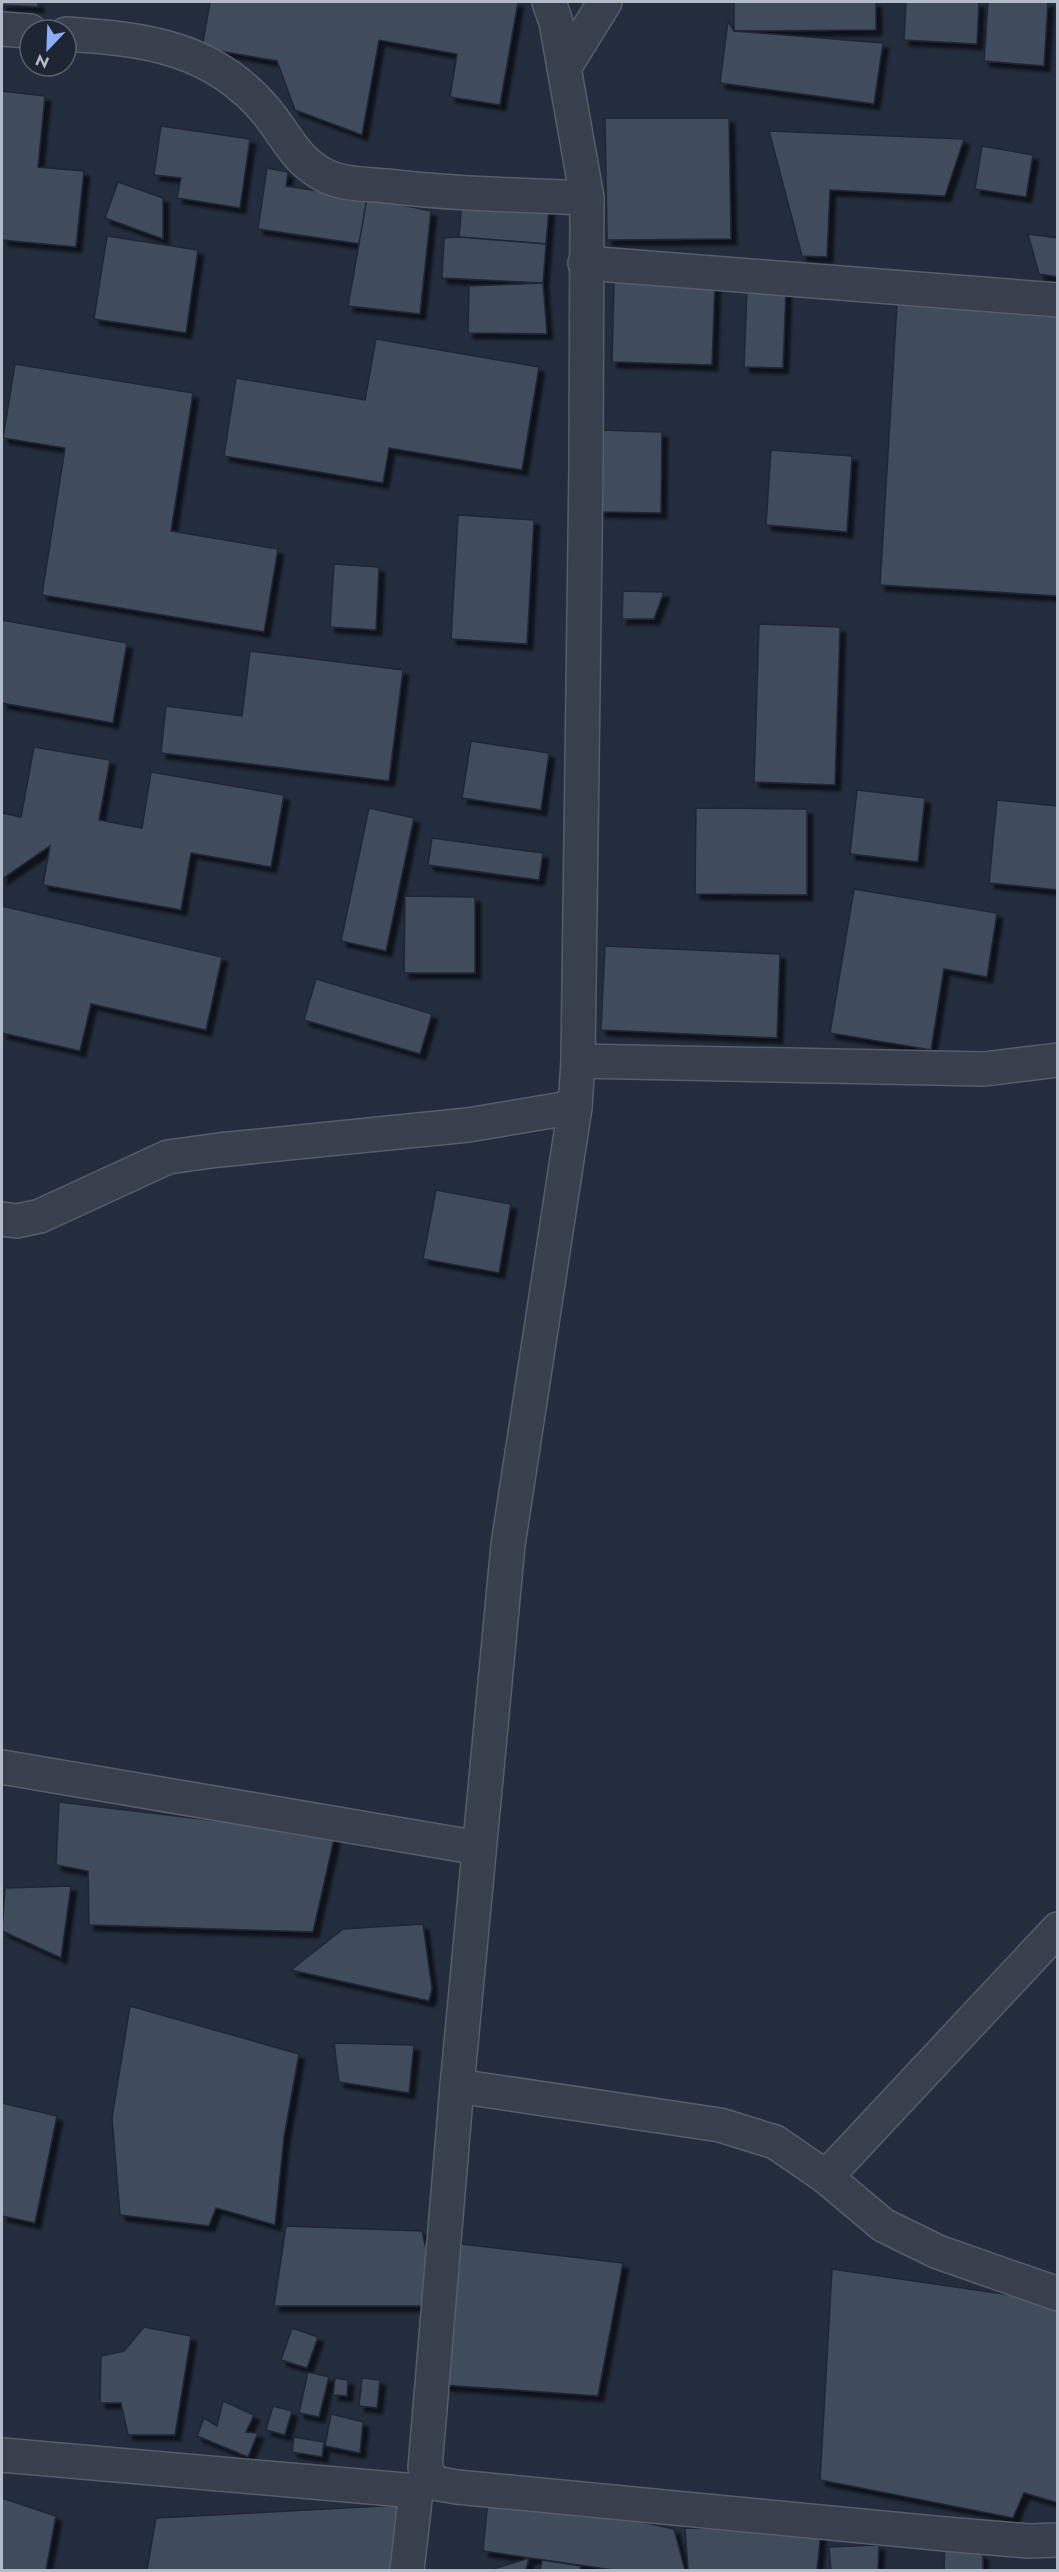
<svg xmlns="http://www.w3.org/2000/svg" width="1059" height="2572" viewBox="0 0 1059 2572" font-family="Jost,sans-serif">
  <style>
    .building { fill: #404b5c; stroke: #1f2634; stroke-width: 1.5; filter: url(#shadow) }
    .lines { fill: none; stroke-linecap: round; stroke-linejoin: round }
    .minor-casing { stroke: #565d6b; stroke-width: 36 }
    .minor { stroke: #383f4d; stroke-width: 33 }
  </style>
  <defs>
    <filter id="shadow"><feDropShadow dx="5.5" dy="5.5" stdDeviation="1.5" flood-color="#0009"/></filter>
  </defs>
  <rect width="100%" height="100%" fill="#242d3d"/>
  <!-- building -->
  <g class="building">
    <polygon points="2,2 38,2 38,7 2,5"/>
    <polygon points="210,2 518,2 500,105 450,97 457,54 379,40 362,135 295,110 277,61 202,48"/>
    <polygon points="734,2 876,2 876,30 734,31"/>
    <polygon points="906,2 979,2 977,44 904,40"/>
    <polygon points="988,2 1048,2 1044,66 984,61"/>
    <polygon points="728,21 734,31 883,43 874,104 720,83"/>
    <polygon points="2,91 45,96 38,167 84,171 76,247 2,240"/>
    <polygon points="605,118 729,118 731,239 607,240"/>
    <polygon points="161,126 250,139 240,208 177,198 181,178 154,175"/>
    <polygon points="769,131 964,139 945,196 830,190 827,257 802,256"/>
    <polygon points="982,146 1033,155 1026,197 975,189"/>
    <polygon points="267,168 288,172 286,186 367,198 360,244 258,229"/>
    <polygon points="118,182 163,198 163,239 105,218"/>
    <polygon points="367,198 431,211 420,314 348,306"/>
    <polygon points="462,202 549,209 546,244 459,237"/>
    <polygon points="1028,234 1058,238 1058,277 1039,274"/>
    <polygon points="107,236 198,250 186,333 94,319"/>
    <polygon points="459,237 546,244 543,283 442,278 444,238"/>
    <polygon points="614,281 715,283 712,365 612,362"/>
    <polygon points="543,283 547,334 468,333 469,286"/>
    <polygon points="747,289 786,290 783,368 744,367"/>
    <polygon points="897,304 1058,314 1058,596 880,585"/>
    <polygon points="376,339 539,367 522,470 389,448 383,483 224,456 236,378 365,400"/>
    <polygon points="15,364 193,393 171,531 278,549 264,632 42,595 65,448 3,438"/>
    <polygon points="600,430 662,432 661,513 599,512"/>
    <polygon points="771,450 852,456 847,532 766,525"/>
    <polygon points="458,515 534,520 527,644 451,639"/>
    <polygon points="334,564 379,567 376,630 330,627"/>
    <polygon points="623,591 664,592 654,619 622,619"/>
    <polygon points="2,620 127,643 113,723 2,703"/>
    <polygon points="759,624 840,627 835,785 754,782"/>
    <polygon points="250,651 403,670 389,781 161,753 166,706 242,716"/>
    <polygon points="471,741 549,753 541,810 462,798"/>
    <polygon points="34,747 110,760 99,820 142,828 151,772 284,795 271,867 191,853 181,910 43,885 50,846 2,879 2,813 21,817"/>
    <polygon points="857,790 925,798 918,862 850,854"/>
    <polygon points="997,800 1058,806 1058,890 989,883"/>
    <polygon points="369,808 414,818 386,951 341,941"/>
    <polygon points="696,808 807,809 807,895 695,894"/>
    <polygon points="432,838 543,853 539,880 428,865"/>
    <polygon points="854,889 997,913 987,977 944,969 931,1050 830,1033"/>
    <polygon points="405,896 475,897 475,973 404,973"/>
    <polygon points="2,906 222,957 206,1030 91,1004 80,1051 2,1033"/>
    <polygon points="605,946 780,954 777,1038 601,1030"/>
    <polygon points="316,979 432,1014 420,1054 304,1020"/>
    <polygon points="436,1190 511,1204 499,1273 423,1259"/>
    <polygon points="59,1802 335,1835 313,1932 89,1925 88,1871 56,1865"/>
    <polygon points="71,1886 61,1958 2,1931 5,1888"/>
    <polygon points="423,1924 432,1989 429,2001 291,1970 343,1929"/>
    <polygon points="130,2006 299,2054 284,2137 275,2225 216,2208 209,2226 120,2215 112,2118"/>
    <polygon points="334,2043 414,2045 409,2093 339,2082"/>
    <polygon points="2,2103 57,2116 35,2223 2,2216"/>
    <polygon points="286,2226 422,2231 439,2306 274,2306"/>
    <polygon points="444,2242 623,2263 598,2396 442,2385"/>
    <polygon points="832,2269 1058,2302 1058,2503 1024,2493 1013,2518 820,2480"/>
    <polygon points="144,2327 191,2336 175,2435 128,2435 121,2403 100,2403 101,2356 124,2351"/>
    <polygon points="292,2328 318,2337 307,2368 281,2360"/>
    <polygon points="308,2372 329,2377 319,2417 299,2413"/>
    <polygon points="335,2378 348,2380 347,2396 333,2395"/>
    <polygon points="362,2378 380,2380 377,2408 359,2406"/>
    <polygon points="223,2401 254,2415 246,2432 258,2433 248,2457 197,2436 204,2418 217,2426"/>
    <polygon points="273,2406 292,2411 285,2435 266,2430"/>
    <polygon points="331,2414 363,2422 360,2453 325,2446"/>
    <polygon points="294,2437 324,2442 322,2457 292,2452"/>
    <polygon points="489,2489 674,2529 685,2570 613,2570 483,2551"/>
    <polygon points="2,2498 56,2516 46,2570 2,2570"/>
    <polygon points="401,2505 392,2570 147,2570 156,2518"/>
    <polygon points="685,2528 821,2531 817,2570 688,2570"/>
    <polygon points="945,2534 983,2555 983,2570 944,2570"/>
    <polygon points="879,2545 878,2570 831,2570 829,2547"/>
    <polygon points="529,2558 526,2570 490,2570"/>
    <polygon points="542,2560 581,2566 580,2570 540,2570"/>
  </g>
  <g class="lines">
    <defs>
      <g id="minor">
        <polyline points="549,2 556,22 587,198 586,465 578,1061 575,1107 508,1545 457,2086 425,2468 434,2483 457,2487 945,2534 1029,2541 1058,2540"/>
        <polyline points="2,29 30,31"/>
        <path d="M66 34C145 39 213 47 267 112 288 138 296 162 328 177 346 185 368 184 387 186 453 194 520 195 587 198"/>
        <polyline points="564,68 605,2"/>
        <polyline points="585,263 1058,300"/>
        <polyline points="578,1061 984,1069 1058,1060"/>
        <polyline points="2,1219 17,1221 40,1216 168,1157 219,1150 468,1125 575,1107"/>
        <polyline points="2,1767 479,1848"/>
        <polyline points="457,2086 720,2125 775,2142 826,2177 883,2225 938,2252 1058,2294"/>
        <polyline points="826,2177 1058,1929"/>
        <polyline points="2,2455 416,2491"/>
        <polyline points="407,2570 416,2491 430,2477"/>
      </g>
    </defs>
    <!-- minor casing -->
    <use href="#minor" class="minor-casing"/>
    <!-- minor -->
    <use href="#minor" class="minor"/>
  </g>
  <!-- border -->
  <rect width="1059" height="2572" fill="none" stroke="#b3bac8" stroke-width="6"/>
  <!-- north arrow -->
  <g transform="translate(48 48) rotate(203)"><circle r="28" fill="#1d2432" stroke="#59606e" stroke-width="1.5"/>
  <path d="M0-4.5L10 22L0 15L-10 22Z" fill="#8aaef7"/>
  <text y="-9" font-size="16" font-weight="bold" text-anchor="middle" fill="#b3bac8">N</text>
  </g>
</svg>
